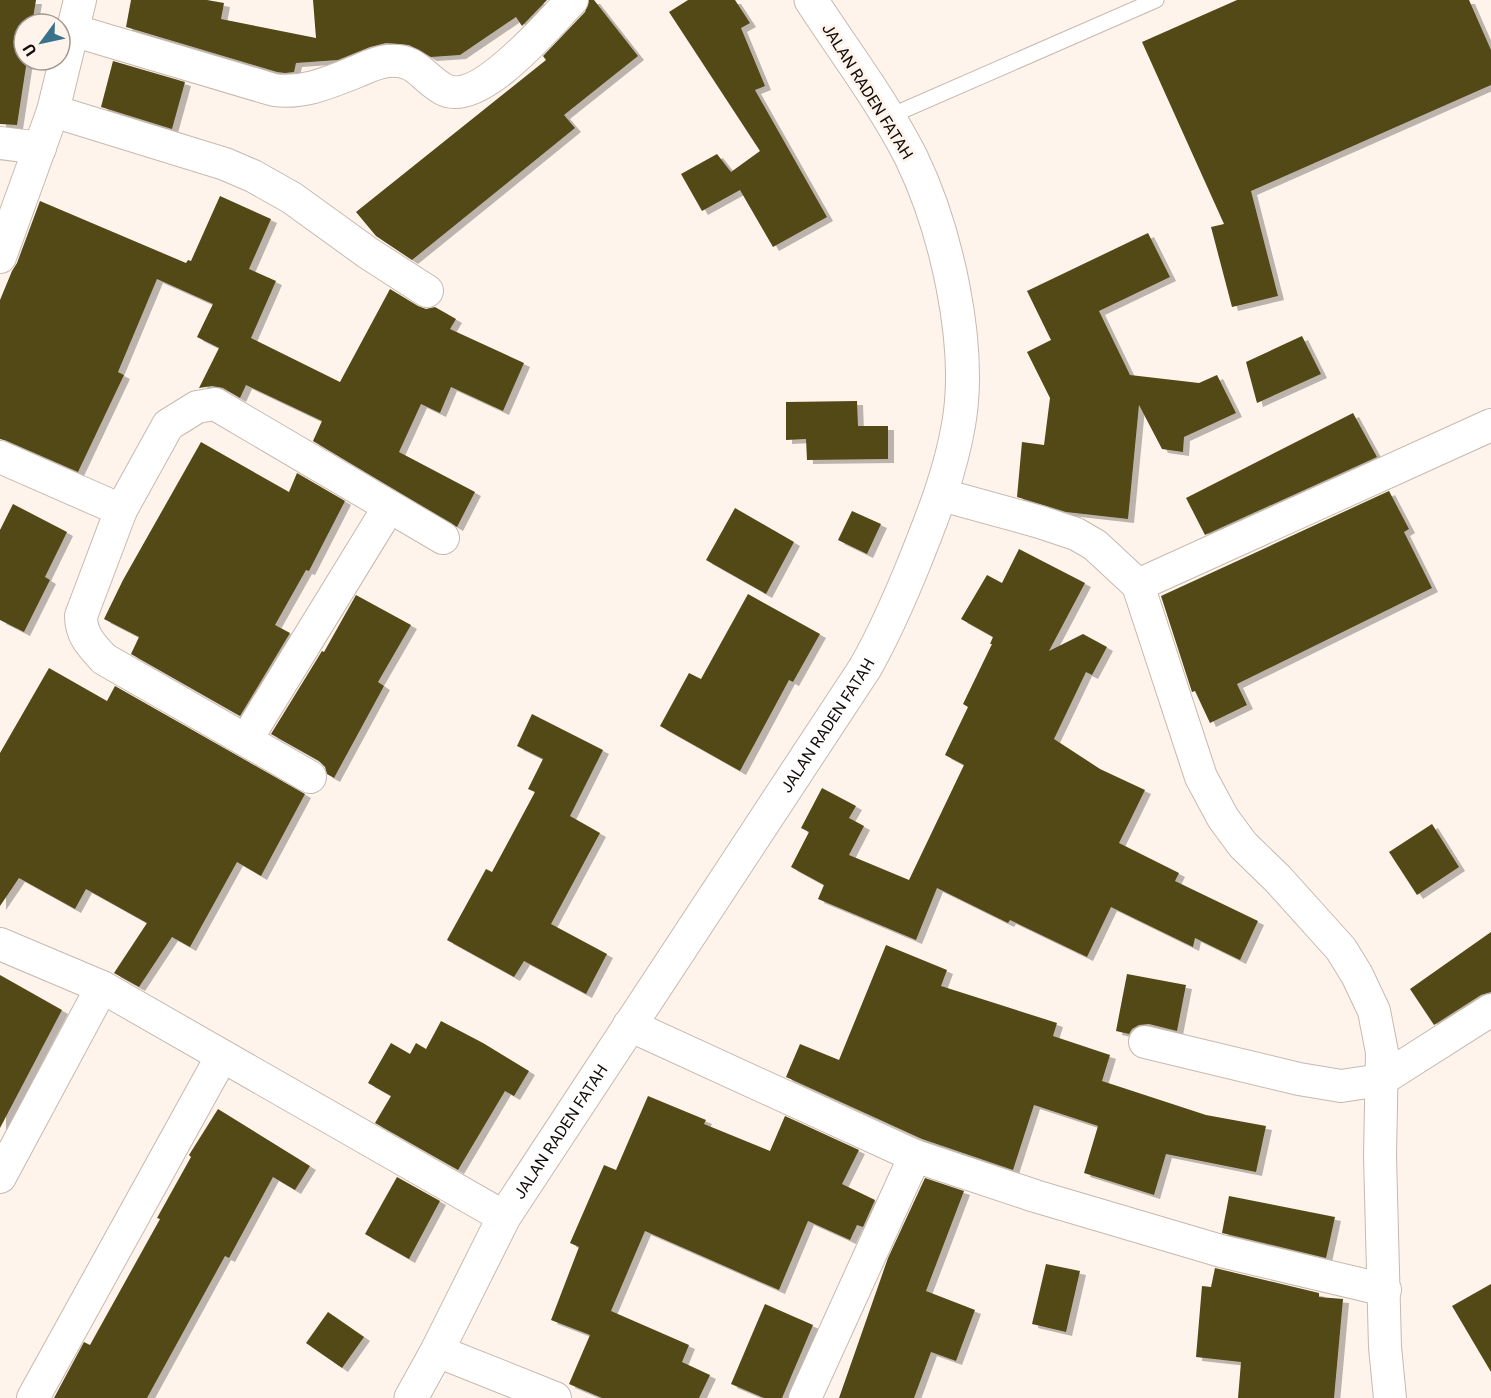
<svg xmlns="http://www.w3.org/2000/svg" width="1491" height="1398" viewBox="0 0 1491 1398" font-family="Roboto,sans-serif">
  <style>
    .building { fill: #534819; filter: url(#shadow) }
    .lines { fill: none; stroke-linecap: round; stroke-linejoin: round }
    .service-casing { stroke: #c6b9af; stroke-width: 17 }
    .minor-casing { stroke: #c6b9af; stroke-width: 34 }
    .trunk-casing { stroke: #c6b9af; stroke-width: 35 }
    .service { stroke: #fff; stroke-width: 15 }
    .minor { stroke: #fff; stroke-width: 32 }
    .trunk { stroke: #fff; stroke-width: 33 }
    .labels { text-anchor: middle; stroke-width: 6; stroke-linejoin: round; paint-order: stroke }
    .street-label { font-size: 16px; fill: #120d0a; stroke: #fff4eb }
  </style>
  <defs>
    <filter id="shadow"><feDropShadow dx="6" dy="4" stdDeviation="0" flood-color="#0004"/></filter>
  </defs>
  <rect width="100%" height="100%" fill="#fff4eb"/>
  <!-- building -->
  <g class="building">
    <polygon points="0,0 36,0 32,24 24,24 24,60 27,60 17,125 0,124"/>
    <polygon points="131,0 207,0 224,3 221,19 316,38 313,0 547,0 522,26 516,17 460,55 431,57 409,45 386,43 370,47 338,60 296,63 294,72 285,73 277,72 126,27"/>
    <polygon points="589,0 594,0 638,56 564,115 575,128 412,260 376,236 356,212 546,60 543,56 585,12"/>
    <polygon points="688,0 735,0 750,23 741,28 765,86 755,90 827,217 773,247 740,190 702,211 681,174 717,154 731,172 760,151 669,12"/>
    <polygon points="1237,0 1469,0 1491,50 1491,85 1251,191 1278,296 1232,307 1211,227 1224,224 1142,42"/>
    <polygon points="113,61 185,82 172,129 101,107"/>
    <polygon points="220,196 271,219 249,269 276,281 251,338 340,382 390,289 418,306 426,309 435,307 456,319 450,329 524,363 503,411 451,387 440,413 421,404 399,452 475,492 457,527 313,441 322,421 246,385 240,398 223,388 212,386 199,388 219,348 197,337 213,304 157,279 118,372 124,375 78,472 7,441 0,439 0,300 12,271 17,263 40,201 186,263 188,260 191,261"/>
    <polygon points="1148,233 1170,277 1099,311 1130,375 1199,383 1217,375 1236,413 1184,437 1183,452 1162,449 1139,405 1128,519 1066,512 1017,497 1022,442 1044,445 1050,398 1027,352 1051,340 1027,291"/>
    <polygon points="1302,336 1321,374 1257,403 1246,362"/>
    <polygon points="857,401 858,426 888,426 888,459 807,460 806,439 786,440 786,402"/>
    <polygon points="1353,413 1377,457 1205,535 1186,498"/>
    <polygon points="201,442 289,492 297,473 345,501 309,571 306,570 275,625 290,633 240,716 131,654 139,637 104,619 123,580"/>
    <polygon points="1389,491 1409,529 1404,532 1432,588 1237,684 1247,705 1210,723 1195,691 1192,692 1161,596"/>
    <polygon points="13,504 67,532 45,577 50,580 24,632 0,620 0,530"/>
    <polygon points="735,508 794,542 766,594 706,560"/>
    <polygon points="852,511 881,524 867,554 838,540"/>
    <polygon points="1019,549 1085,583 1049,651 1083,634 1107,647 1092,675 1086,672 1054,739 1100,769 1145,790 1119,843 1179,873 1175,881 1258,921 1240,960 1195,938 1193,947 1111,907 1087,957 1010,920 1008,923 937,888 916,940 818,899 824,885 791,867 809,832 801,828 822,788 856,806 849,818 864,826 849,855 909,880 964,765 945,755 968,707 963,704 992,644 990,644 993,637 961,619 987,575 1002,583"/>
    <polygon points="748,594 820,634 793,682 789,680 740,771 660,726 689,673 701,679"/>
    <polygon points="356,595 411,625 378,682 384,686 334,778 327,774 325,767 319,761 271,734 322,651 324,652"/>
    <polygon points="49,668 107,701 115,686 305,794 261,876 237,862 190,947 172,937 139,987 114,973 147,923 86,889 75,909 19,878 0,906 0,753"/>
    <polygon points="532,714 603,750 570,816 600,833 551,924 607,954 586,994 524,961 514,977 447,940 486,869 492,872 535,792 528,789 543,759 517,746"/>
    <polygon points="1432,824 1459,867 1417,895 1389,852"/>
    <polygon points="1491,932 1491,992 1481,995 1434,1025 1410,989"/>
    <polygon points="886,945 947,970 941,986 1057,1023 1053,1036 1110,1055 1102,1081 1206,1115 1266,1126 1256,1172 1166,1154 1154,1195 1084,1173 1098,1126 1034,1105 1013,1170 922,1139 786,1077 800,1044 839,1060"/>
    <polygon points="1127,974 1186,985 1177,1031 1149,1024 1139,1025 1132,1029 1129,1034 1116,1031"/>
    <polygon points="0,975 62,1010 0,1128"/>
    <polygon points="441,1021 483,1043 529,1071 514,1096 505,1091 458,1170 375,1123 391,1096 368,1083 391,1043 410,1054 416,1043 426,1049"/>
    <polygon points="648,1096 706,1120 704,1124 770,1151 785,1116 859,1150 842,1184 875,1200 863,1227 857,1225 850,1240 808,1221 779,1290 645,1231 611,1311 689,1345 682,1362 710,1375 699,1398 602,1398 569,1384 590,1335 551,1320 579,1247 570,1243 604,1165 616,1170"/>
    <polygon points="218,1109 310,1166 295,1190 273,1177 229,1258 225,1256 147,1398 54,1398 84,1342 90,1345 160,1219 157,1218 191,1157 189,1155"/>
    <polygon points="397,1177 440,1201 409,1259 365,1234"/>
    <polygon points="925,1178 964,1191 926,1291 975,1310 956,1361 931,1352 914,1398 839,1398 888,1258"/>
    <polygon points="1229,1196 1335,1217 1326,1258 1222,1233"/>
    <polygon points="1046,1264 1080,1271 1066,1332 1032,1324"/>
    <polygon points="1215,1268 1319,1293 1319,1297 1343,1299 1334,1398 1238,1398 1241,1362 1196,1357 1202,1286 1211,1287"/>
    <polygon points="1491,1284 1491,1372 1452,1306"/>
    <polygon points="765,1304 813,1325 782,1398 764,1398 731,1384"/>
    <polygon points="328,1312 364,1337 342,1368 306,1343"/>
  </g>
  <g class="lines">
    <defs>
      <polyline id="service" points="888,117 1156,0"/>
      <g id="minor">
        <path d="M72 30 274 90C304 94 330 82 358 71 367 67 377 62 388 61 416 58 422 77 443 89 479 109 549 23 572 0"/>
        <polyline points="53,111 225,164 253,176 292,198 368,253 427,291"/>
        <polyline points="0,143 40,148"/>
        <polyline points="0,257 53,111 80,0"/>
        <polyline points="0,457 121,510"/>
        <polyline points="942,495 1040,522 1076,534 1095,545 1138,585 1201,777 1223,818 1243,845 1278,879 1341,949 1357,975 1374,1011 1382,1052 1380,1156 1385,1347 1390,1398"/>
        <polyline points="1138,585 1491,425"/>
        <polyline points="246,740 389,507"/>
        <path d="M310 777 104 659C91 645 81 635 81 616L121 510 168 425 197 407 215 404 443 538"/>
        <polyline points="0,944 102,987 504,1217"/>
        <polyline points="629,1025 915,1156 1035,1196 1221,1251 1385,1290"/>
        <polyline points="1145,1042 1299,1079 1341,1086 1381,1080 1491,1010"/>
        <polyline points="0,1177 102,987"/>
        <polyline points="437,1351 555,1398"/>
        <polyline points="33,1398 222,1056"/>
        <polyline points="805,1398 915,1156"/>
      </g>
      <g id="trunk">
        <path id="s1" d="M411 1398 437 1351 504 1217 865 668C885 633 900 598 915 561 933 516 951 471 959 422 972 343 946 229 911 157 883 102 844 51 811 0"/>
      </g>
    </defs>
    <!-- service casing -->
    <use href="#service" class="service-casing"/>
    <!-- minor casing -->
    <use href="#minor" class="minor-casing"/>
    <!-- trunk casing -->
    <use href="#trunk" class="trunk-casing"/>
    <!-- service -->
    <use href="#service" class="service"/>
    <!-- minor -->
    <use href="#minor" class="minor"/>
    <!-- trunk -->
    <use href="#trunk" class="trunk"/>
  </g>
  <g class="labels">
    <!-- street labels -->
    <g class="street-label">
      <text transform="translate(868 91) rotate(58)" y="6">JALAN RADEN FATAH</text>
      <text dy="6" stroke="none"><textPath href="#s1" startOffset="792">JALAN RADEN FATAH</textPath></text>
      <text dy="6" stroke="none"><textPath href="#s1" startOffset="306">JALAN RADEN FATAH</textPath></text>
    </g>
  </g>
  <!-- north arrow -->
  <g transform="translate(42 42) rotate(237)"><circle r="28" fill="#fff4eb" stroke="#a09891" stroke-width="1.5"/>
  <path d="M0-4.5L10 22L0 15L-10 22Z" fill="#38738b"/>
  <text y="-9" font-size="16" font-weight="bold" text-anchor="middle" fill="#120d0a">U</text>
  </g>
</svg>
